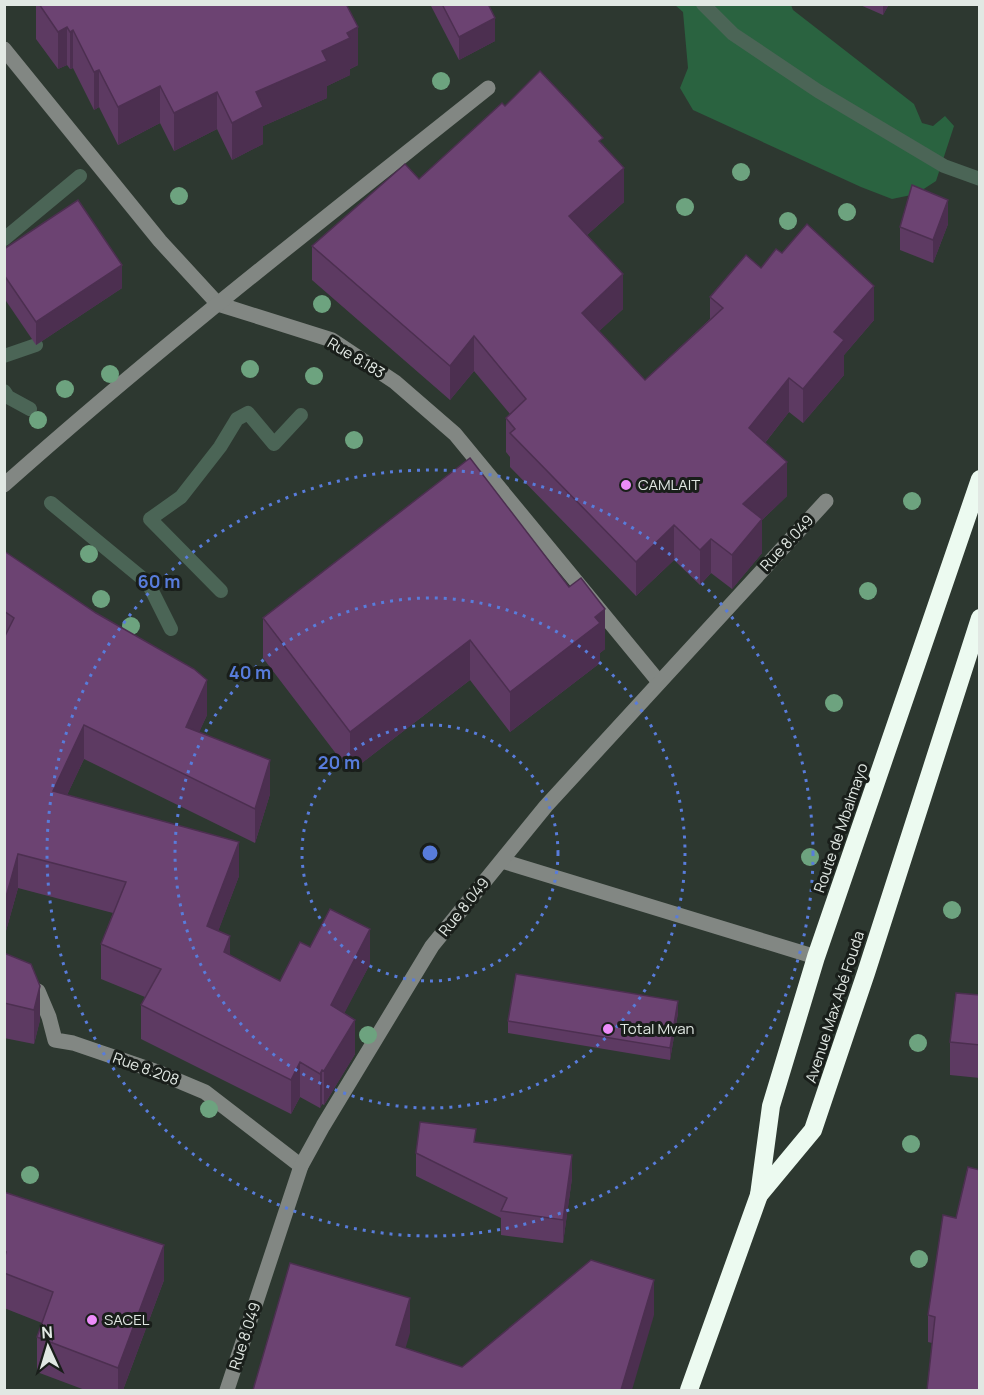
<svg xmlns="http://www.w3.org/2000/svg" width="984" height="1395" viewBox="0 0 984 1395" font-family="Manrope,sans-serif">
  <style>
    .green { fill: #2a6340 }
    .lines { fill: none; stroke-linecap: round; stroke-linejoin: round }
    .stream { stroke: #4b6556; stroke-width: 14 }
    .minor { stroke: #828783; stroke-width: 15 }
    .highway { stroke: #ecfaf0; stroke-width: 18 }
    .tree { fill: #6da37f }
    .wall { fill: #5d3a62 }
    .shaded-wall { fill: #4c2f50 }
    .building { fill: #6c4372; stroke: #4c2f50; stroke-width: 1.5 }
    .ring { fill: none; stroke: #587cdb; stroke-width: 3; stroke-dasharray: 3 6 }
    .poi-dot { fill: #ed8cfa; stroke: #191e1a; stroke-width: 2 }
    .labels { text-anchor: middle; stroke-width: 6; stroke-linejoin: round; paint-order: stroke }
    .street-label { font-size: 15px; fill: #e1e8e3; stroke: #191e1a }
    .poi-label { font-size: 15px; fill: #e1e8e3; stroke: #191e1a; text-anchor: start }
    .centre { fill: #587cdb; stroke: #191e1a; stroke-width: 3 }
    .ring-label { font-size: 18px; text-anchor: middle; font-weight: bold; fill: #587cdb; stroke: #191e1a; stroke-width: 6; stroke-linejoin: round; paint-order: stroke }
  </style>
  <rect width="100%" height="100%" fill="#2d3830"/>
  <!-- green -->
  <polygon class="green" points="675,5 791,5 793,10 914,104 922,123 933,126 945,116 954,126 936,181 916,194 892,199 861,187 693,110 680,88 688,68 683,12"/>
  <g class="lines">
    <!-- stream -->
    <g class="stream">
      <polyline points="703,4 733,34 818,91 944,166 980,179"/>
      <polyline points="4,239 80,176"/>
      <polyline points="4,356 36,345"/>
      <polyline points="4,391 8,397 30,409"/>
      <polyline points="51,503 148,583 171,629"/>
      <polyline points="221,591 150,519 181,497 220,447 237,419 248,413 274,444 301,415"/>
    </g>
    <!-- minor -->
    <g class="minor">
      <polyline points="4,49 160,241 218,304 332,340 395,382 455,434 659,682"/>
      <path d="M4 485C160 346 325 218 488 88"/>
      <polyline points="502,861 816,957"/>
      <polyline points="4,976 38,991 49,1017 55,1040 73,1043 155,1071 205,1092 301,1166"/>
      <polyline points="227,1390 301,1166 323,1126 432,946 546,806 826,501"/>
    </g>
    <!-- highway -->
    <g class="highway">
      <polyline points="759,1195 771,1106 816,957 980,479"/>
      <polyline points="689,1390 759,1195 813,1130 866,973 980,618"/>
    </g>
  </g>
  <!-- trees -->
  <g class="tree">
    <circle cx="441" cy="81" r="9"/>
    <circle cx="741" cy="172" r="9"/>
    <circle cx="179" cy="196" r="9"/>
    <circle cx="685" cy="207" r="9"/>
    <circle cx="847" cy="212" r="9"/>
    <circle cx="788" cy="221" r="9"/>
    <circle cx="322" cy="304" r="9"/>
    <circle cx="250" cy="369" r="9"/>
    <circle cx="110" cy="374" r="9"/>
    <circle cx="314" cy="376" r="9"/>
    <circle cx="65" cy="389" r="9"/>
    <circle cx="38" cy="420" r="9"/>
    <circle cx="354" cy="440" r="9"/>
    <circle cx="912" cy="501" r="9"/>
    <circle cx="89" cy="554" r="9"/>
    <circle cx="868" cy="591" r="9"/>
    <circle cx="101" cy="599" r="9"/>
    <circle cx="131" cy="626" r="9"/>
    <circle cx="834" cy="703" r="9"/>
    <circle cx="810" cy="857" r="9"/>
    <circle cx="952" cy="910" r="9"/>
    <circle cx="368" cy="1035" r="9"/>
    <circle cx="918" cy="1043" r="9"/>
    <circle cx="209" cy="1109" r="9"/>
    <circle cx="911" cy="1144" r="9"/>
    <circle cx="30" cy="1175" r="9"/>
    <circle cx="919" cy="1259" r="9"/>
  </g>
  <!-- wall -->
  <g class="wall">
    <polygon points="36,4 346,4 358,65 350,69 350,75 327,86 327,98 263,126 263,144 232,160 217,129 174,151 160,123 118,145 99,107 94,110 73,68 70,69 67,65 58,69 36,39"/>
    <polygon points="430,4 488,4 495,41 459,60"/>
    <polygon points="858,4 889,4 883,15"/>
    <polygon points="505,106 603,144 624,202 587,235 623,309 599,331 645,380 710,319 710,297 761,268 874,320 844,355 844,375 803,423 789,412 765,443 787,496 762,520 762,553 732,589 711,573 700,585 674,560 636,596 510,467 510,457 506,452 506,418 510,414 474,371 450,400 312,280 312,246 419,179"/>
    <polygon points="948,224 933,263 900,250 900,227"/>
    <polygon points="4,249 122,288 36,345 4,298"/>
    <polygon points="4,551 207,715 199,732 270,794 255,843 84,759 67,795 239,876 218,931 230,955 280,981 310,947 370,964 344,1013 355,1054 324,1105 322,1104 320,1108 300,1097 291,1114 141,1039 141,1005 145,997 101,979 101,944 113,913 18,888 4,938"/>
    <polygon points="263,618 605,649 600,653 600,663 510,732 470,680 350,772 263,658"/>
    <polygon points="4,953 40,1020 34,1044 4,1038"/>
    <polygon points="980,995 980,1078 950,1075 950,1042"/>
    <polygon points="678,1013 670,1060 508,1033 508,1021"/>
    <polygon points="476,1142 572,1178 563,1243 501,1235 501,1218 416,1176 416,1153"/>
    <polygon points="4,1192 164,1280 123,1390 85,1390 37,1372 37,1337 42,1323 4,1308"/>
    <polygon points="956,1218 932,1343 928,1342 928,1315"/>
  </g>
  <!-- shaded-wall -->
  <g class="shaded-wall">
    <polygon points="883,4 889,4 883,15"/>
    <polygon points="495,18 495,41 459,60 459,37"/>
    <polygon points="67,27 67,65 58,69 58,32"/>
    <polygon points="358,27 358,65 350,69 350,75 327,86 327,98 263,126 263,144 232,160 232,123 256,92 347,33"/>
    <polygon points="73,30 73,68 70,69 70,32"/>
    <polygon points="99,70 99,107 94,110 94,72"/>
    <polygon points="160,86 160,123 118,145 118,107"/>
    <polygon points="217,92 217,129 174,151 174,113"/>
    <polygon points="624,168 624,202 569,251 569,216"/>
    <polygon points="948,200 948,224 933,263 933,240"/>
    <polygon points="122,265 122,288 36,345 36,322"/>
    <polygon points="623,274 623,309 582,347 582,313"/>
    <polygon points="874,286 874,320 844,355 844,375 803,423 803,389 834,332"/>
    <polygon points="474,336 474,371 450,400 450,366"/>
    <polygon points="789,378 789,412 749,463 749,428"/>
    <polygon points="787,462 787,496 762,520 762,553 732,589 732,555 743,504"/>
    <polygon points="674,525 674,560 636,596 636,562"/>
    <polygon points="711,539 711,573 700,585 700,550"/>
    <polygon points="605,609 605,649 600,653 600,663 510,732 510,692 595,617"/>
    <polygon points="470,640 470,680 350,772 350,732"/>
    <polygon points="207,680 207,715 186,761 186,727"/>
    <polygon points="84,725 84,759 53,825 53,791"/>
    <polygon points="270,760 270,794 255,843 255,809"/>
    <polygon points="239,842 239,876 207,961 207,926"/>
    <polygon points="18,854 18,888 4,938 4,904"/>
    <polygon points="370,929 370,964 331,1039 331,1005"/>
    <polygon points="230,936 230,970 224,952"/>
    <polygon points="40,986 40,1020 34,1044 34,1010"/>
    <polygon points="678,1001 678,1013 670,1060 670,1048"/>
    <polygon points="355,1020 355,1054 324,1105 324,1071"/>
    <polygon points="300,1062 300,1097 291,1114 291,1080"/>
    <polygon points="322,1070 322,1104 320,1108 320,1074"/>
    <polygon points="572,1155 572,1178 563,1243 563,1220"/>
    <polygon points="164,1245 164,1280 123,1390 118,1390 118,1368"/>
    <polygon points="654,1280 654,1315 632,1390 621,1390"/>
    <polygon points="410,1298 410,1333 396,1380 396,1345"/>
  </g>
  <!-- building -->
  <g class="building">
    <polygon points="39,4 346,4 358,27 347,33 350,38 322,51 327,61 256,92 263,107 232,123 217,92 174,113 160,86 118,107 99,70 94,72 73,30 70,32 67,27 58,32"/>
    <polygon points="442,4 488,4 495,18 459,37"/>
    <polygon points="540,71 603,138 599,141 624,168 569,216 623,274 582,313 645,380 723,308 710,297 746,255 761,268 776,249 782,253 807,224 874,286 834,332 844,340 803,389 789,378 749,428 787,462 743,504 762,519 732,555 711,539 700,550 674,525 636,562 510,433 515,429 506,418 526,399 474,336 450,366 312,246 405,164 419,179 502,103 505,106"/>
    <polygon points="912,185 948,200 933,240 900,227"/>
    <polygon points="78,200 122,265 36,322 4,275 4,249"/>
    <polygon points="470,458 569,587 581,578 605,609 595,617 600,623 510,692 470,640 350,732 263,618"/>
    <polygon points="4,551 96,613 194,669 207,680 186,727 270,760 255,809 84,725 53,791 239,842 207,926 230,936 224,952 280,981 300,942 310,947 330,909 370,929 331,1005 355,1020 324,1071 322,1070 320,1074 300,1062 291,1080 141,1005 161,969 101,944 126,882 18,854 4,904 4,638 14,618 4,611"/>
    <polygon points="4,953 31,964 40,986 34,1010 4,1003"/>
    <polygon points="516,974 678,1001 670,1048 508,1021"/>
    <polygon points="956,993 980,995 980,1045 950,1042"/>
    <polygon points="420,1122 476,1129 474,1142 572,1155 563,1220 501,1211 507,1198 416,1153"/>
    <polygon points="968,1167 980,1170 980,1390 927,1390 935,1317 928,1315 943,1215 956,1218"/>
    <polygon points="4,1192 164,1245 118,1368 37,1337 53,1292 4,1273 4,1260 6,1252 4,1252"/>
    <polygon points="591,1260 654,1280 621,1390 253,1390 290,1263 410,1298 396,1345 462,1367"/>
  </g>
  <!-- distance rings -->
  <g class="ring">
    <circle cx="430" cy="853" r="128"/>
    <circle cx="430" cy="853" r="255"/>
    <circle cx="430" cy="853" r="383"/>
  </g>
  <!-- markers -->
  <g class="poi-dot">
    <circle cx="626" cy="485" r="6"/>
    <circle cx="608" cy="1029" r="6"/>
    <circle cx="92" cy="1320" r="6"/>
  </g>
  <g class="labels">
    <!-- street labels -->
    <g class="street-label">
      <text transform="translate(356 358) rotate(31)" y="5">Rue 8.183</text>
      <text transform="translate(787 543) rotate(-47)" y="5">Rue 8.049</text>
      <text transform="translate(841 828) rotate(-71)" y="5">Route de Mbalmayo</text>
      <text transform="translate(464 907) rotate(-51)" y="5">Rue 8.049</text>
      <text transform="translate(835 1007) rotate(-72)" y="5">Avenue Max Abé Fouda</text>
      <text transform="translate(146 1069) rotate(20)" y="5">Rue 8.208</text>
      <text transform="translate(245 1336) rotate(-72)" y="5">Rue 8.049</text>
    </g>
    <!-- poi labels -->
    <g class="poi-label">
      <text x="638" y="490">CAMLAIT</text>
      <text x="620" y="1034">Total Mvan</text>
      <text x="104" y="1325">SACEL</text>
    </g>
  </g>
  <circle cx="430" cy="853" r="9" class="centre"/>
  <g class="ring-label">
    <text x="159" y="588">60 m</text>
    <text x="250" y="679">40 m</text>
    <text x="339" y="769">20 m</text>
  </g>
  <!-- border -->
  <rect width="984" height="1395" fill="none" stroke="#e1e8e3" stroke-width="12"/>
  <!-- north arrow -->
  <g transform="translate(48 1347) rotate(356)" stroke="#191e1a" stroke-width="4.5" paint-order="stroke">
  <path d="M0-4.5L10 22L0 15L-10 22Z" fill="#e1e8e3"/>
  <text y="-9" font-size="16" font-weight="bold" text-anchor="middle" fill="#e1e8e3">N</text>
  </g>
</svg>
